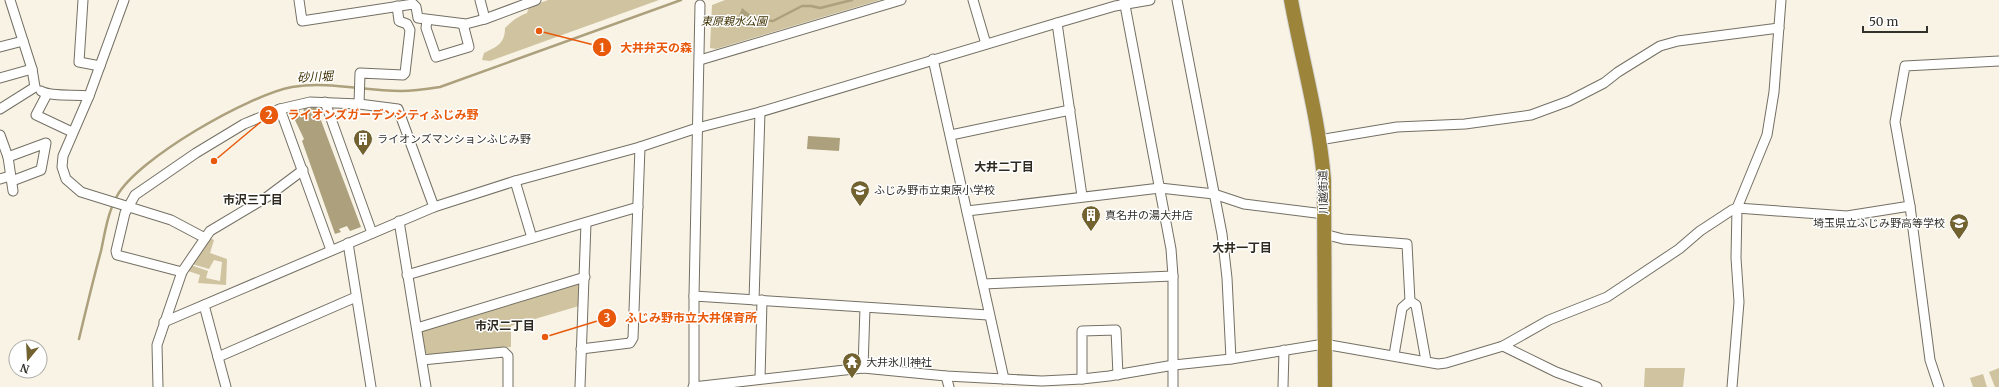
<svg xmlns="http://www.w3.org/2000/svg" width="1999" height="387" viewBox="0 0 1999 387" font-family="Merriweather,'Noto Sans JP',serif">
  <style>
    .green { fill: #cfc3a0 }
    .water { fill: #aca07d }
    .lines { fill: none; stroke-linecap: round; stroke-linejoin: round }
    .stream { stroke: #aca07d; stroke-width: 2.5 }
    .minor-casing { stroke: #747064; stroke-width: 11 }
    .highway-casing { stroke: #d6d6d5; stroke-width: 16 }
    .minor { stroke: #fff; stroke-width: 9 }
    .highway { stroke: #9c843b; stroke-width: 14 }
    .labels { text-anchor: middle; stroke-width: 3; stroke-linejoin: round; paint-order: stroke }
    .park-label { font-size: 11px; font-style: italic; fill: #3f3202; stroke: #fff }
    .poi-label { font-size: 11px; fill: #32312b; stroke: #fff; text-anchor: start }
    .street-label { font-size: 11px; fill: #32312b; stroke: #fff }
    .water-label { font-size: 12px; font-style: italic; fill: #3e3001; stroke: #fff }
    .neighbourhood-label { font-size: 12px; font-weight: bold; fill: #2e2a20; stroke: #fff }
    .leader { fill: none; stroke: #e8590c; stroke-width: 1.5 }
    .callout-dot { fill: #e8590c; stroke: #fff; stroke-width: 1.5 }
    .mark-label { font-size: 12px; text-anchor: middle; font-weight: bold; fill: #fff }
    .callout-label { font-size: 12px; text-anchor: middle; font-weight: bold; fill: #e8590c; stroke: #fff; stroke-width: 3; stroke-linejoin: round; paint-order: stroke }
  </style>
  <rect width="100%" height="100%" fill="#f8f3e5"/>
  <!-- green -->
  <g class="green">
    <path d="M548 0H659L490 61 482 60 484 53C496 47 505 44 505 28 512 21 517 17 527 13L529 7Z"/>
    <polygon points="725,0 880,0 716,49 710,48 712,5"/>
    <polygon points="210,238 214,240 210,253 227,259 226,285 198,283 200,275 188,271 191,265 208,271 206,278 220,281 222,262 214,260 209,269 192,264"/>
    <polygon points="576,282 580,285 579,306 511,326 511,347 428,355 425,352 421,330"/>
    <polygon points="1645,368 1685,368 1683,387 1644,387"/>
    <polygon points="1999,368 1999,387 1995,387 1989,372"/>
    <polygon points="1983,374 1987,387 1973,387 1970,378"/>
  </g>
  <!-- water -->
  <g class="water">
    <path d="M742 8 752 16 759 19V21C751 21 743 25 739 16Z"/>
    <polygon points="316,107 361,227 350,231 347,226 339,229 341,232 335,234 302,141 304,139 294,118 296,117 294,110 299,109 300,113 304,112 303,108"/>
    <polygon points="808,136 840,138 839,151 807,149"/>
  </g>
  <g class="lines">
    <!-- stream -->
    <g class="stream">
      <polyline points="759,20 773,21 802,6 811,6 820,8 852,0"/>
      <path d="M79 339C86 310 93 280 101 251 105 232 108 212 117 196 138 158 249 95 292 87 329 81 364 91 401 91 414 91 427 89 440 87L681 0"/>
    </g>
    <defs>
      <g id="minor">
        <polyline points="10,0 32,69 35,87"/>
        <polyline points="83,0 79,62 100,66"/>
        <polyline points="124,0 89,96 63,156 62,167 66,179 81,192 171,220 205,238"/>
        <polyline points="299,0 302,21 413,4 416,7 418,18 466,24 485,19 536,0"/>
        <polyline points="480,0 485,19"/>
        <polyline points="973,0 986,44"/>
        <polyline points="1124,0 1171,249 1173,276 1173,387"/>
        <polyline points="1177,0 1222,234 1227,278 1231,359"/>
        <polyline points="427,20 426,28 436,57 469,47 463,24"/>
        <polyline points="1057,23 1082,196"/>
        <polyline points="0,47 23,41"/>
        <polyline points="933,59 1004,379"/>
        <polyline points="700,60 901,0"/>
        <polyline points="0,78 32,69"/>
        <path d="M41 91C51 97 76 94 89 96"/>
        <polyline points="47,94 36,115 72,132"/>
        <polyline points="325,102 372,233"/>
        <polyline points="359,104 360,73 403,75 405,73 410,30 407,24 399,21 397,6"/>
        <polyline points="0,109 35,87"/>
        <polyline points="280,109 331,250"/>
        <polyline points="0,135 8,157 13,191"/>
        <polyline points="951,135 1070,110"/>
        <polyline points="1319,140 1397,127 1465,124 1531,115 1569,101 1604,83 1618,72 1660,46 1678,41 1779,28"/>
        <polyline points="8,157 46,143 41,170 12,181"/>
        <polyline points="0,179 10,176"/>
        <polyline points="515,181 532,238"/>
        <polyline points="967,211 1160,188 1214,194 1244,204 1324,214"/>
        <polyline points="399,221 426,387"/>
        <polyline points="1324,234 1343,239 1407,244 1410,301 1416,305 1426,361"/>
        <polyline points="348,243 371,387"/>
        <polyline points="182,272 117,255 116,251 125,213 135,195 196,153 244,124 280,109 310,102 359,104 398,109 434,207"/>
        <polyline points="407,275 638,207"/>
        <polyline points="983,284 1173,276"/>
        <polyline points="694,296 988,315"/>
        <polyline points="754,300 760,112"/>
        <polyline points="204,305 226,387"/>
        <polyline points="164,322 434,207 515,181 640,147 697,128 760,112 1057,23 1115,6 1150,0"/>
        <polyline points="417,328 585,277"/>
        <polyline points="1503,346 1556,372 1597,387"/>
        <polyline points="581,349 630,343 633,338 640,147"/>
        <polyline points="1394,355 1402,308 1410,301"/>
        <polyline points="218,357 356,297"/>
        <polyline points="422,360 504,352 508,356 508,387"/>
        <polyline points="863,368 865,308"/>
        <polyline points="946,376 949,387"/>
        <polyline points="760,379 762,300"/>
        <polyline points="1082,379 1082,331 1116,330 1118,375"/>
        <polyline points="158,387 157,345 182,272 210,231 267,197 303,170"/>
        <polyline points="580,387 586,223"/>
        <polyline points="693,387 863,368 946,376 1004,379 1042,381 1082,379 1109,376 1174,365 1231,359 1324,344 1438,364 1446,363 1503,346 1549,320 1607,297 1679,249 1700,231 1732,210 1737,208 1847,216 1910,206"/>
        <polyline points="694,387 694,296 700,5"/>
        <polyline points="1283,387 1284,350"/>
        <polyline points="1732,387 1739,302 1736,258 1737,208 1767,135 1774,92 1781,0"/>
        <polyline points="1939,387 1930,360 1910,206 1895,122 1905,66 1999,61"/>
      </g>
      <path id="highway" d="M1291 0C1302 60 1319 119 1324 180L1325 387"/>
    </defs>
    <!-- minor casing -->
    <use href="#minor" class="minor-casing"/>
    <!-- highway casing -->
    <use href="#highway" class="highway-casing"/>
    <!-- minor -->
    <use href="#minor" class="minor"/>
    <!-- highway -->
    <use href="#highway" class="highway"/>
  </g>
  <!-- icons -->
  <defs>
    <symbol id="building-pin" viewBox="-11 -11 22 30"><path d="M0 17L-7.5 6A9.5 9.5 0 1 1 7.5 6Z" fill="#726230" stroke="#fff"/><path d="M-4-6H4V6H1V3H-1V6H-4ZM-2.5-4.3h1.7v1.8h-1.7ZM.8-4.3h1.7v1.8H.8ZM-2.5-1h1.7V.8h-1.7ZM.8-1h1.7V.8H.8Z" fill="#fff"/></symbol>
    <symbol id="school-pin" viewBox="-11 -11 22 30"><path d="M0 17L-7.5 6A9.5 9.5 0 1 1 7.5 6Z" fill="#726230" stroke="#fff"/><path d="M0-5L7-2L0 1L-7-2ZM-4 1L0 2.5L4 1V4Q0 6-4 4Z" fill="#fff"/></symbol>
    <symbol id="temple-pin" viewBox="-11 -11 22 30"><path d="M0 17L-7.5 6A9.5 9.5 0 1 1 7.5 6Z" fill="#726230" stroke="#fff"/><path d="M0-6L5-2H3V0L6.5 2.5H4V6H1.5V3h-3V6H-4V2.5H-6.5L-3 0V-2H-5Z" fill="#fff"/></symbol>
  </defs>
  <g fill-rule="evenodd">
    <use href="#building-pin" x="352" y="128" width="22" height="30"/>
    <use href="#school-pin" x="849" y="179" width="22" height="30"/>
    <use href="#building-pin" x="1080" y="204" width="22" height="30"/>
    <use href="#school-pin" x="1948" y="212" width="22" height="30"/>
    <use href="#temple-pin" x="841" y="351" width="22" height="30"/>
  </g>
  <g class="labels">
    <!-- park labels -->
    <g class="park-label">
      <text x="734" y="25">東原親水公園</text>
    </g>
    <!-- poi labels -->
    <g class="poi-label">
      <text x="377" y="143">ライオンズマンションふじみ野</text>
      <text x="874" y="194">ふじみ野市立東原小学校</text>
      <text x="1105" y="219">真名井の湯大井店</text>
      <text x="1945" y="227" text-anchor="end">埼玉県立ふじみ野高等学校</text>
      <text x="866" y="366">大井氷川神社</text>
    </g>
    <!-- street labels -->
    <g class="street-label">
      <text transform="translate(1323 192) rotate(-91)" y="4">川越街道</text>
    </g>
    <!-- water labels -->
    <g class="water-label">
      <text transform="translate(315 77) rotate(-3)" y="4">砂川堀</text>
    </g>
    <!-- neighbourhood labels -->
    <g class="neighbourhood-label">
      <text x="1004" y="171">大井二丁目</text>
      <text x="253" y="204">市沢三丁目</text>
      <text x="1242" y="252">大井一丁目</text>
      <text x="505" y="330">市沢二丁目</text>
    </g>
  </g>
  <!-- callouts -->
  <path class="leader" d="M539 31L602 47M214 161L269 115M545 337L607 318"/>
  <g class="callout-dot">
    <circle cx="539" cy="31" r="4"/>
    <circle cx="214" cy="161" r="4"/>
    <circle cx="545" cy="337" r="4"/>
    <circle cx="602" cy="47" r="10"/>
    <circle cx="269" cy="115" r="10"/>
    <circle cx="607" cy="318" r="10"/>
  </g>
  <g class="mark-label">
    <text x="602" y="52">1</text>
    <text x="269" y="119">2</text>
    <text x="607" y="322">3</text>
  </g>
  <g class="callout-label">
    <text x="656" y="52">大井弁天の森</text>
    <text x="383" y="119">ライオンズガーデンシティふじみ野</text>
    <text x="691" y="322">ふじみ野市立大井保育所</text>
  </g>
  <!-- north arrow -->
  <g transform="translate(28 359) rotate(198)"><circle r="19" fill="#ffffff" stroke="#adadaa"/>
  <path d="M0-3L7 15L0 10L-7 15Z" fill="#726230"/>
  <text y="-6" font-size="11" font-weight="bold" text-anchor="middle" fill="#32312b">N</text>
  </g>
  <!-- scale -->
  <path d="M1863 26v6h64v-6" fill="none" stroke="#32312b" stroke-width="2"/>
  <text x="1869" y="26" font-size="12" fill="#32312b" stroke="#ffffff" stroke-width="3" paint-order="stroke">50 m</text>
</svg>
